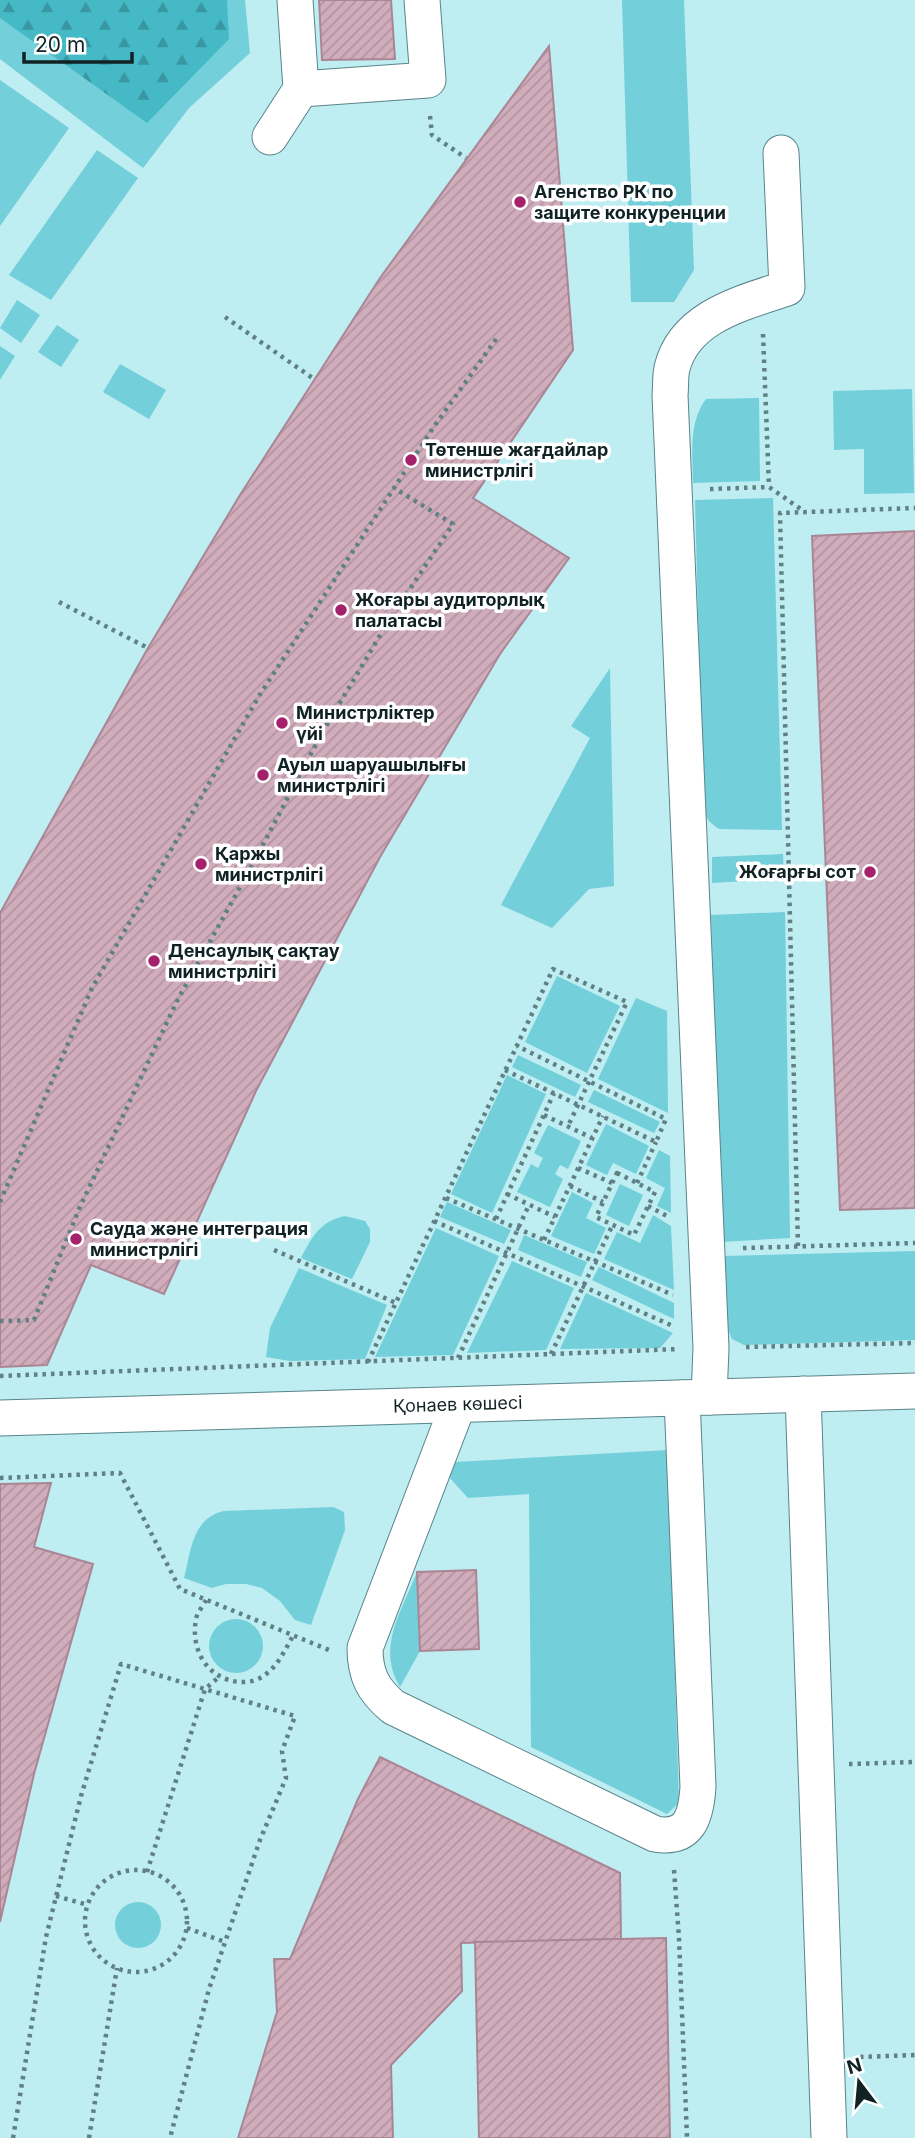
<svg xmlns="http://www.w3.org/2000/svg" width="915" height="2138" viewBox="0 0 915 2138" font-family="Inter,sans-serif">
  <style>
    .green { fill: #73cfd9 }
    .forest { fill: url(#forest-firs) }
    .building { fill: url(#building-hatch); stroke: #aa8695; stroke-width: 2 }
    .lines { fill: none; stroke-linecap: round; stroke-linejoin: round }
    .minor-casing { stroke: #598489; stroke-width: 37 }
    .path { stroke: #618084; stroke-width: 4.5; stroke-dasharray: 3.5 5; stroke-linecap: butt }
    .minor { stroke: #fff; stroke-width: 35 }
    .poi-dot { fill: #a5216c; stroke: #fff; stroke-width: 2.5 }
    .labels { text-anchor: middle; stroke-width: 7; stroke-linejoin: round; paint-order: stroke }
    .poi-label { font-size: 18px; font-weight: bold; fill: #102224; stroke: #fff; text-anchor: start }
    .street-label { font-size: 18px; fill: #102224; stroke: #fff }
  </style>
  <defs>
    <pattern id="forest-firs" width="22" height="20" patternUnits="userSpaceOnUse" patternTransform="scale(1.75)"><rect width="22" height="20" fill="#45bac6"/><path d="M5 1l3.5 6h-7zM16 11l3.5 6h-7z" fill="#3897a1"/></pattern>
    <pattern id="building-hatch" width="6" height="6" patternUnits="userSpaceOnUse" patternTransform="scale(1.75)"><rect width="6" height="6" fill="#d1acbb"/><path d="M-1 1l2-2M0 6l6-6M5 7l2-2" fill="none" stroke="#b294a1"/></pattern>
  </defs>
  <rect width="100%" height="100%" fill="#beedf2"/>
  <!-- green -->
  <g class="green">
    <polygon points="0,0 245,0 250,53 189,108 143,168 0,59"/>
    <polygon points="622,0 684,0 694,270 674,302 631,302"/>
    <polygon points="0,80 69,128 0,226"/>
    <polygon points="97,150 138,178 51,300 9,275"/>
    <polygon points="17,300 40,315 21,343 0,328"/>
    <polygon points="57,325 79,340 61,367 38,352"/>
    <polygon points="0,346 15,356 0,380"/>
    <polygon points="120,364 166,390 149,419 103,392"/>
    <polygon points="912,389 914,493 864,494 864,449 834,450 833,391"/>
    <path d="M759 398 760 481 693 483C693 454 688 423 706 399Z"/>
    <path d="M773 498 782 830 719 829C708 822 704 816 703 804L695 500Z"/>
    <polygon points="610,668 614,886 589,889 552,928 501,905 590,738 571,726"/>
    <polygon points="783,854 784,879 712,883 712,857"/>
    <polygon points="785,912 790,1238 721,1242 711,915"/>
    <polygon points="557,976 620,1006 587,1073 525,1042"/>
    <polygon points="636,998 667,1011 668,1113 598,1079"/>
    <polygon points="518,1055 581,1085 575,1097 512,1067"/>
    <polygon points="507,1075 546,1094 492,1213 451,1194"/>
    <polygon points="594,1090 660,1122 654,1133 588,1102"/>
    <polygon points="606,1124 649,1146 636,1174 613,1163 607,1175 586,1165"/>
    <polygon points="548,1125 581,1141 568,1169 560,1165 555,1174 563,1179 550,1207 517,1192 531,1164 538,1168 543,1158 534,1153"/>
    <polygon points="659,1150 670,1156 671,1213 657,1206 665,1188 646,1178"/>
    <polygon points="620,1184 643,1195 629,1226 606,1215"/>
    <polygon points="572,1192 593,1203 586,1218 606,1228 594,1254 551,1236"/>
    <polygon points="447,1202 511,1230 504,1244 440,1217"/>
    <polygon points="653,1215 671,1226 674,1290 604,1259 617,1232 640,1243"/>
    <path d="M345 1216 365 1221 370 1229V1242L352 1279 301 1258C312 1237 320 1221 345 1216Z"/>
    <polygon points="436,1228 499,1256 453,1355 375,1357"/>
    <polygon points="524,1235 587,1262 581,1277 518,1250"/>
    <polygon points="915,1251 915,1340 744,1345 732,1339 727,1328 723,1256"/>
    <polygon points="512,1261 574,1288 546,1350 467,1353"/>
    <polygon points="599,1267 674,1303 674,1319 592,1280"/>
    <polygon points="299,1268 387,1305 365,1359 290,1361 266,1357 270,1328"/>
    <polygon points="586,1293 673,1333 660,1348 560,1349"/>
    <polygon points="668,1450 679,1803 667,1814 531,1747 529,1494 468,1498 449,1477 455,1462"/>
    <path d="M333 1507 344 1512 345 1530 311 1625 295 1620 280 1601 262 1588 246 1584H226L212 1588 184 1578C191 1551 192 1518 224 1511Z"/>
    <path d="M417 1572 420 1651 400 1687C376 1647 402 1611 417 1572Z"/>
    <circle cx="236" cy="1646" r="27"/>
    <circle cx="138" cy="1925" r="23"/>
  </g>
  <!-- forest -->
  <polygon class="forest" points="0,0 227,0 229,39 147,123 0,18"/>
  <!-- building -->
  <g class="building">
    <polygon points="319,0 391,0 395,59 322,60"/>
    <polygon points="549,46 573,350 473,498 569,558 500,654 380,857 256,1091 164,1294 91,1265 47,1365 0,1367 0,913 148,648 240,495 380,278"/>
    <polygon points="915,531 915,1208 840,1210 812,536"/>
    <polygon points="51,1483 34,1547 93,1564 34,1774 0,1922 0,1484"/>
    <polygon points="476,1570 479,1649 420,1651 417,1572"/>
    <polygon points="380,1757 620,1873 621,1939 461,1943 462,1991 391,2065 393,2138 238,2138 277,2012 274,1959 290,1959 358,1799"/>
    <polygon points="666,1938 670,2138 479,2138 475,1942"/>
  </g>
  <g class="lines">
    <defs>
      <g id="minor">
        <polyline points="301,89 428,80 422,0"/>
        <polyline points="270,137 301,89 295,0"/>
        <polyline points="803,1394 829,2138"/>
        <path d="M709 1397 711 1348 670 395C671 386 670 377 672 368 685 316 743 303 787 288L781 153"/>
        <path d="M458 1405 365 1648C365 1675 373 1690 393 1707L655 1834C690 1840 696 1816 698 1787L682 1398"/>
        <path id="s1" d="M0 1418 915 1391"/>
      </g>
    </defs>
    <!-- minor casing -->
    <use href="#minor" class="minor-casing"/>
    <!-- path -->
    <g class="path">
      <polyline points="430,116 432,135 466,158"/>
      <polyline points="225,317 314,379"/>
      <polyline points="763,334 769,487"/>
      <polyline points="710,489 769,487 805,512"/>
      <polyline points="59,602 148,648"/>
      <polyline points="505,1070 656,1142 666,1119 517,1046"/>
      <polyline points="544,1115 592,1138"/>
      <polyline points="578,1168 612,1183"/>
      <polygon points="617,1173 655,1192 634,1235 596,1217"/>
      <polyline points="637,1183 656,1142"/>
      <polyline points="570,1186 603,1202"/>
      <polyline points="507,1194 555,1217"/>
      <polyline points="446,1198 673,1295"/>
      <polyline points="0,1202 92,988 259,696 433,428 499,335"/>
      <polyline points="648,1206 669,1217"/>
      <polyline points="496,1219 554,1093"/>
      <polyline points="434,1221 673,1326"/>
      <polyline points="544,1240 603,1116"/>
      <polyline points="798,1246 780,513 915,508"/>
      <polyline points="743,1248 915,1243"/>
      <polyline points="274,1250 396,1303"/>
      <polyline points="0,1321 34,1320 79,1209 177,1001 249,871 322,733 388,622 453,524 394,488"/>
      <polyline points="746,1347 915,1343"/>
      <polyline points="551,1354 613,1224"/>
      <polyline points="458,1358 529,1205"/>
      <polyline points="368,1362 553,969 627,1002 568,1126"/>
      <polyline points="0,1376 678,1349"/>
      <polyline points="0,1478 120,1473 180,1589 329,1650"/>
      <path d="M206 1600C203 1606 197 1613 196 1619 191 1646 203 1672 229 1680 238 1683 251 1683 260 1678 277 1669 284 1651 293 1636"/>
      <polyline points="849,1764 915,1762"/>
      <polyline points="674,1870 679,1938 687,2138"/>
      <circle cx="136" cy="1921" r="51"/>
      <polyline points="147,1872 205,1689 219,1677"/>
      <polyline points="56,1896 88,1905"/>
      <polyline points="187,1928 225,1942"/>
      <polyline points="860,2057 915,2055"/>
      <polyline points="13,2138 46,1937 81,1796 121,1664 295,1716 282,1751 286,1778 260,1840 209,1989 170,2138"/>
      <polyline points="89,2138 117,1968"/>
    </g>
    <!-- minor -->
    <use href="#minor" class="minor"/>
  </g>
  <!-- markers -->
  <g class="poi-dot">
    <circle cx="520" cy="202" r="7"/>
    <circle cx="411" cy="460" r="7"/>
    <circle cx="341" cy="610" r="7"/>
    <circle cx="282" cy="723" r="7"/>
    <circle cx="263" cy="775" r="7"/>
    <circle cx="201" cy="864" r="7"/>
    <circle cx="870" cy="872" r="7"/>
    <circle cx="154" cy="961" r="7"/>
    <circle cx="76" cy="1239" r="7"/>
  </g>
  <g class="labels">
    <!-- poi labels -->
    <g class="poi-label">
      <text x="534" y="198">Агенство РК по<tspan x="534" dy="21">защите конкуренции</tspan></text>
      <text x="425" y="456">Төтенше жағдайлар<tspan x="425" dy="21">министрлігі</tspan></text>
      <text x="355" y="606">Жоғары аудиторлық<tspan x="355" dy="21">палатасы</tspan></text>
      <text x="296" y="719">Министрліктер<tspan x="296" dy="21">үйі</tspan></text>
      <text x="277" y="771">Ауыл шаруашылығы<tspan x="277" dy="21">министрлігі</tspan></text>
      <text x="215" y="860">Қаржы<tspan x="215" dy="21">министрлігі</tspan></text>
      <text x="856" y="878" text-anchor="end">Жоғарғы сот</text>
      <text x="168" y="957">Денсаулық сақтау<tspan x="168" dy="21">министрлігі</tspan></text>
      <text x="90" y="1235">Сауда жəне интеграция<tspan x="90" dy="21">министрлігі</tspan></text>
    </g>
    <!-- street labels -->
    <g class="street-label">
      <text dy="6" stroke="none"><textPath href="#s1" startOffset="458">Қонаев көшесі</textPath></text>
    </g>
  </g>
  <!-- north arrow -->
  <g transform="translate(859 2082) rotate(344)" stroke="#ffffff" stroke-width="5" paint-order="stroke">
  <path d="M0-5L12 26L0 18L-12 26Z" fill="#102224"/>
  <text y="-10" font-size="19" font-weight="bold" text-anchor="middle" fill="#102224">N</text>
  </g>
  <!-- scale -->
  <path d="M24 52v10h108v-10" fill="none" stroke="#102224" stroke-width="3.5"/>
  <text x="35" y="52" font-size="21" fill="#102224" stroke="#ffffff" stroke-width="5" paint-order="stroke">20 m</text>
</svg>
